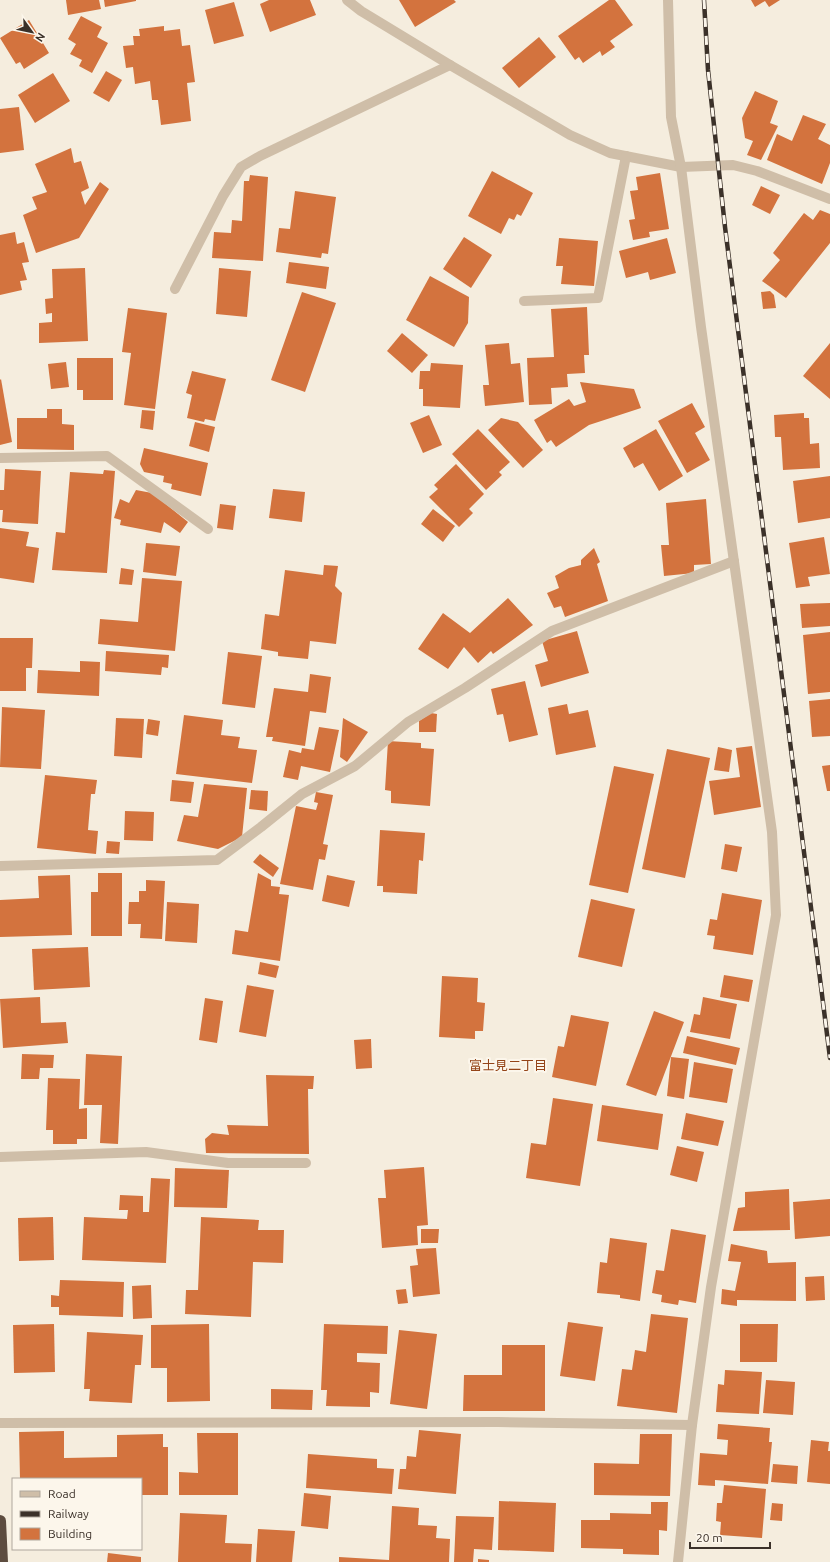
<svg xmlns="http://www.w3.org/2000/svg" width="830" height="1562" viewBox="0 0 830 1562" font-family="Ubuntu,'Noto Sans JP',sans-serif">
  <style>
    .building { fill: #d3733e }
    .lines { fill: none; stroke-linecap: round; stroke-linejoin: round }
    .minor { stroke: #cfbea8; stroke-width: 10 }
    .highway { stroke: #5d4c3f; stroke-width: 12 }
    .rail-casing { stroke: #3b3129; stroke-width: 4.5 }
    .rail { stroke: #fcf6eb; stroke-width: 3; stroke-dasharray: 9; stroke-linecap: butt }
    .labels { text-anchor: middle; stroke-width: 4; stroke-linejoin: round; paint-order: stroke }
    .neighbourhood-label { font-size: 13px; fill: #944418; stroke: #fcf6eb }
  </style>
  <rect width="100%" height="100%" fill="#f5edde"/>
  <!-- building -->
  <g class="building">
    <polygon points="66,0 99,0 101,9 68,15"/>
    <polygon points="104,0 136,0 136,1 105,7"/>
    <polygon points="269,0 310,0 316,15 270,32 260,4"/>
    <polygon points="399,0 454,0 456,2 415,27"/>
    <polygon points="609,0 615,0 633,25 610,41 615,47 602,56 600,51 583,63 579,57 575,60 558,36"/>
    <polygon points="751,0 780,0 769,7 765,1 755,7"/>
    <polygon points="234,2 244,36 214,44 205,10"/>
    <polygon points="81,16 102,27 97,37 108,43 92,73 79,66 82,60 70,54 76,44 68,39"/>
    <polygon points="29,20 49,53 24,69 20,62 16,64 0,38"/>
    <polygon points="164,26 164,31 180,29 182,46 190,45 195,82 187,83 191,121 161,125 158,100 152,100 150,81 135,84 133,67 126,68 123,46 134,45 133,36 140,36 139,29"/>
    <polygon points="539,37 556,57 519,88 502,68"/>
    <polygon points="106,71 122,80 109,102 93,93"/>
    <polygon points="53,73 70,101 35,123 18,95"/>
    <polygon points="755,91 778,101 770,123 778,126 761,160 747,155 753,141 745,138 742,118"/>
    <polygon points="19,107 24,150 0,153 0,109"/>
    <polygon points="803,115 826,124 818,139 830,145 830,163 822,184 767,160 777,134 792,141"/>
    <polygon points="71,148 74,163 81,161 89,188 81,192 85,205 100,182 109,189 79,238 36,253 23,215 37,209 32,197 47,192 35,164"/>
    <polygon points="492,171 533,193 521,216 517,214 514,220 509,218 501,234 468,216"/>
    <polygon points="660,173 669,229 649,232 650,237 633,240 629,220 635,219 630,191 638,190 636,177"/>
    <polygon points="250,175 268,177 263,261 212,258 214,232 231,233 232,220 242,221 244,181 249,181"/>
    <polygon points="761,186 780,195 770,214 752,205"/>
    <polygon points="295,191 336,197 328,254 322,253 321,258 276,252 279,228 290,229"/>
    <polygon points="820,210 830,214 830,243 786,298 762,281 780,260 773,253 804,213 813,220"/>
    <polygon points="15,232 17,244 24,242 29,262 22,263 27,280 20,281 22,290 0,295 0,235"/>
    <polygon points="464,237 492,255 471,288 443,269"/>
    <polygon points="559,238 598,241 594,286 561,284 563,266 556,266"/>
    <polygon points="667,238 676,273 650,280 648,272 626,278 619,251"/>
    <polygon points="289,262 329,267 326,289 286,283"/>
    <polygon points="85,268 88,341 39,343 39,323 52,322 52,313 46,314 45,299 53,298 52,269"/>
    <polygon points="219,268 251,271 247,317 216,314"/>
    <polygon points="430,276 469,297 468,323 454,347 406,320"/>
    <polygon points="770,291 774,295 776,308 763,309 761,292"/>
    <polygon points="302,292 336,303 305,392 271,380"/>
    <polygon points="587,307 589,355 584,355 585,373 567,374 568,387 551,388 552,404 529,405 527,358 554,357 551,309"/>
    <polygon points="128,308 167,313 155,409 124,405 131,353 122,352"/>
    <polygon points="402,333 428,355 412,373 387,351"/>
    <polygon points="509,343 511,364 520,363 524,402 485,406 483,385 489,385 485,345"/>
    <polygon points="830,343 830,399 803,376"/>
    <polygon points="77,358 113,358 113,400 83,400 83,390 77,390"/>
    <polygon points="66,362 69,387 51,389 48,364"/>
    <polygon points="431,363 463,365 460,408 423,406 423,389 419,389 420,371 430,371"/>
    <polygon points="192,371 226,379 215,421 205,419 204,422 187,418 192,395 186,393"/>
    <polygon points="1,379 12,442 0,445 0,380"/>
    <polygon points="580,382 634,389 641,408 589,425 556,447 551,440 547,443 534,420 569,399 574,406 586,402"/>
    <polygon points="692,403 705,427 695,433 710,460 687,473 658,421"/>
    <polygon points="47,409 62,409 62,424 74,425 74,450 17,449 17,418 47,418"/>
    <polygon points="142,410 155,411 153,430 140,428"/>
    <polygon points="804,413 804,418 809,418 810,444 819,443 820,468 783,470 781,437 775,437 774,415"/>
    <polygon points="429,415 442,445 423,453 410,423"/>
    <polygon points="501,418 518,422 543,450 523,468 488,430"/>
    <polygon points="195,422 215,427 209,452 189,446"/>
    <polygon points="478,429 510,462 499,472 502,475 486,490 452,454"/>
    <polygon points="656,429 683,476 659,491 643,463 634,468 623,448"/>
    <polygon points="144,448 208,463 201,496 171,489 172,484 163,482 164,476 144,472 140,464"/>
    <polygon points="456,464 484,494 469,509 473,513 459,527 429,497 438,489 434,485"/>
    <polygon points="5,469 41,471 38,524 2,522 3,510 0,510 0,490 4,490"/>
    <polygon points="104,470 115,471 107,573 52,570 56,532 65,533 70,472 103,474"/>
    <polygon points="830,476 830,518 798,523 793,481"/>
    <polygon points="273,489 305,492 302,522 269,518"/>
    <polygon points="136,490 152,493 188,522 180,533 164,522 161,533 120,525 121,520 114,518 120,499 129,503"/>
    <polygon points="706,499 711,564 694,565 694,573 664,576 661,545 669,545 666,503"/>
    <polygon points="220,504 236,506 233,530 217,528"/>
    <polygon points="433,509 455,526 443,542 421,524"/>
    <polygon points="0,528 29,532 26,546 39,548 34,583 0,578"/>
    <polygon points="824,537 830,574 808,577 810,586 796,588 789,543"/>
    <polygon points="146,543 180,546 176,576 143,572"/>
    <polygon points="594,548 600,562 597,564 608,601 565,617 561,606 554,608 547,593 559,588 555,576 569,568 581,565 581,560"/>
    <polygon points="324,565 338,566 335,586 342,593 336,644 310,641 308,659 278,656 278,652 261,649 265,614 279,616 285,570 323,575"/>
    <polygon points="121,568 134,570 132,585 119,584"/>
    <polygon points="142,578 182,581 175,651 98,644 100,619 138,622"/>
    <polygon points="508,598 533,625 493,654 491,651 478,663 464,647 448,669 418,649 443,613 470,633"/>
    <polygon points="830,603 830,626 802,628 800,604"/>
    <polygon points="577,631 589,673 541,687 535,665 548,661 542,641"/>
    <polygon points="830,632 830,692 808,694 803,635"/>
    <polygon points="0,638 33,638 32,668 26,668 26,691 0,691"/>
    <polygon points="106,651 169,655 168,668 162,667 161,675 105,671"/>
    <polygon points="228,652 262,656 255,708 222,704"/>
    <polygon points="80,661 100,662 99,696 37,693 38,670 80,672"/>
    <polygon points="310,674 331,677 326,713 310,711 305,746 272,741 273,737 266,737 274,688 308,692"/>
    <polygon points="525,681 538,735 509,742 503,714 497,715 491,689"/>
    <polygon points="830,699 830,736 812,737 809,701"/>
    <polygon points="567,704 569,714 588,710 596,747 556,755 548,708"/>
    <polygon points="2,707 45,710 41,769 0,767"/>
    <polygon points="431,713 437,714 436,732 419,732 419,721"/>
    <polygon points="184,715 223,720 221,735 240,737 238,748 257,750 252,783 176,774"/>
    <polygon points="116,718 144,719 142,758 114,756"/>
    <polygon points="343,718 368,732 347,762 340,757"/>
    <polygon points="148,719 160,721 158,736 146,734"/>
    <polygon points="319,727 339,730 330,772 301,766 298,780 283,777 289,750 301,753 302,748 314,750"/>
    <polygon points="388,741 421,743 421,748 434,749 430,806 391,803 391,791 385,790"/>
    <polygon points="752,746 761,807 714,815 709,781 740,777 736,748"/>
    <polygon points="718,747 732,750 729,772 714,770"/>
    <polygon points="667,749 710,758 685,878 642,869"/>
    <polygon points="830,765 830,791 827,791 822,766"/>
    <polygon points="614,766 654,774 628,893 589,885"/>
    <polygon points="45,775 97,780 95,794 91,794 88,830 98,831 96,854 37,848"/>
    <polygon points="172,780 194,782 191,803 170,801"/>
    <polygon points="204,784 247,788 242,837 218,849 177,841 184,815 198,817"/>
    <polygon points="251,790 268,791 267,811 249,809"/>
    <polygon points="316,792 333,795 323,844 328,845 325,860 319,859 313,890 280,884 296,806 316,810 318,803 314,802"/>
    <polygon points="125,811 154,812 153,841 124,840"/>
    <polygon points="380,830 425,833 423,861 419,860 417,894 383,892 383,886 377,886"/>
    <polygon points="107,841 120,842 119,854 106,853"/>
    <polygon points="725,844 742,847 737,872 721,869"/>
    <polygon points="260,854 279,868 273,877 253,862"/>
    <polygon points="98,873 122,873 122,936 91,936 91,892 98,892"/>
    <polygon points="258,873 271,880 271,886 280,887 279,894 289,895 280,961 232,954 235,930 248,932"/>
    <polygon points="70,875 72,935 0,937 0,900 39,898 38,876"/>
    <polygon points="327,875 355,881 349,907 322,901"/>
    <polygon points="146,880 165,881 162,939 140,938 141,924 128,924 129,902 139,902 139,891 146,891"/>
    <polygon points="722,893 762,900 753,955 713,949 715,936 707,935 710,919 717,920"/>
    <polygon points="591,899 635,909 622,967 578,957"/>
    <polygon points="167,902 199,904 197,943 165,941"/>
    <polygon points="88,947 90,987 34,990 32,949"/>
    <polygon points="260,962 279,966 276,978 258,974"/>
    <polygon points="724,975 753,980 749,1002 720,997"/>
    <polygon points="442,976 478,978 477,1002 485,1003 483,1031 475,1031 475,1039 439,1037"/>
    <polygon points="247,985 274,990 266,1037 239,1032"/>
    <polygon points="40,997 41,1023 66,1022 68,1043 3,1048 0,999"/>
    <polygon points="703,997 737,1004 730,1039 690,1032 694,1014 700,1015"/>
    <polygon points="205,998 223,1001 217,1043 199,1040"/>
    <polygon points="654,1011 684,1022 656,1096 626,1085"/>
    <polygon points="571,1015 609,1022 596,1086 552,1077 558,1046 564,1047"/>
    <polygon points="687,1036 740,1048 736,1065 683,1053"/>
    <polygon points="371,1039 372,1068 356,1069 354,1040"/>
    <polygon points="22,1054 54,1055 53,1068 40,1068 39,1079 21,1079"/>
    <polygon points="86,1054 122,1056 118,1144 100,1143 102,1105 84,1105"/>
    <polygon points="671,1057 689,1059 684,1099 667,1096"/>
    <polygon points="694,1062 733,1069 727,1103 689,1097"/>
    <polygon points="266,1075 314,1076 313,1089 308,1089 309,1154 206,1153 205,1139 212,1133 229,1135 227,1125 268,1126"/>
    <polygon points="48,1078 80,1079 79,1109 87,1108 87,1139 77,1139 77,1144 53,1144 53,1130 46,1130"/>
    <polygon points="553,1098 593,1104 580,1186 526,1178 531,1143 546,1145"/>
    <polygon points="602,1105 663,1114 658,1150 597,1141"/>
    <polygon points="686,1113 724,1121 718,1146 681,1139"/>
    <polygon points="677,1146 704,1152 697,1182 670,1175"/>
    <polygon points="424,1167 428,1225 417,1226 418,1245 382,1248 378,1198 386,1198 384,1170"/>
    <polygon points="175,1168 229,1170 227,1208 174,1207"/>
    <polygon points="151,1178 170,1179 166,1263 82,1260 84,1217 127,1219 128,1210 119,1210 120,1195 143,1196 143,1212 149,1212"/>
    <polygon points="789,1189 790,1230 733,1231 738,1208 745,1207 745,1192"/>
    <polygon points="830,1199 830,1236 795,1239 793,1202"/>
    <polygon points="53,1217 54,1260 19,1261 18,1218"/>
    <polygon points="201,1217 259,1220 258,1230 284,1230 283,1263 253,1262 251,1317 185,1314 186,1290 198,1290"/>
    <polygon points="421,1229 439,1229 438,1243 421,1243"/>
    <polygon points="671,1229 706,1235 696,1303 679,1300 678,1305 661,1302 662,1295 652,1293 656,1270 664,1271"/>
    <polygon points="610,1238 647,1243 640,1301 620,1298 620,1295 597,1293 600,1262 607,1263"/>
    <polygon points="731,1244 767,1251 768,1263 796,1262 796,1301 737,1300 737,1306 721,1304 722,1289 735,1291 741,1262 728,1261"/>
    <polygon points="436,1248 440,1294 413,1297 410,1266 418,1265 416,1249"/>
    <polygon points="824,1276 825,1300 806,1301 805,1277"/>
    <polygon points="60,1280 124,1282 123,1317 59,1315 59,1307 51,1307 51,1295 59,1296"/>
    <polygon points="151,1285 152,1318 133,1319 132,1286"/>
    <polygon points="406,1289 408,1303 398,1304 396,1290"/>
    <polygon points="651,1314 688,1318 677,1413 617,1406 622,1369 632,1370 635,1350 646,1352"/>
    <polygon points="568,1322 603,1327 595,1381 560,1376"/>
    <polygon points="54,1324 55,1372 14,1373 13,1325"/>
    <polygon points="209,1324 210,1401 167,1402 167,1368 151,1368 151,1325"/>
    <polygon points="324,1324 388,1326 387,1354 357,1353 357,1362 380,1363 379,1393 370,1392 370,1407 326,1406 327,1390 321,1390"/>
    <polygon points="740,1324 778,1324 777,1362 740,1362"/>
    <polygon points="399,1330 437,1334 427,1409 390,1404"/>
    <polygon points="87,1332 143,1335 141,1365 135,1365 132,1403 89,1401 90,1389 84,1389"/>
    <polygon points="502,1345 545,1345 545,1411 463,1411 464,1375 502,1375"/>
    <polygon points="725,1370 762,1372 759,1414 716,1412 718,1384 724,1385"/>
    <polygon points="766,1380 795,1382 793,1415 763,1413"/>
    <polygon points="271,1389 313,1390 312,1410 271,1409"/>
    <polygon points="718,1424 770,1428 769,1442 772,1442 768,1484 715,1480 715,1486 698,1485 700,1453 727,1455 728,1440 717,1439"/>
    <polygon points="419,1430 461,1434 456,1494 398,1489 400,1469 406,1469 407,1456 416,1457"/>
    <polygon points="64,1431 64,1458 117,1457 117,1435 163,1434 163,1447 168,1447 168,1495 141,1495 141,1479 20,1479 19,1432"/>
    <polygon points="197,1433 238,1433 238,1495 179,1495 179,1472 198,1473"/>
    <polygon points="640,1434 672,1434 670,1496 594,1495 594,1463 639,1464"/>
    <polygon points="811,1440 829,1442 828,1451 830,1451 830,1484 807,1482"/>
    <polygon points="308,1454 377,1459 377,1468 394,1469 392,1494 306,1488"/>
    <polygon points="773,1464 798,1466 797,1484 771,1482"/>
    <polygon points="724,1485 766,1489 762,1538 720,1535 721,1522 716,1521 717,1503 722,1503"/>
    <polygon points="304,1493 331,1496 328,1529 301,1526"/>
    <polygon points="499,1501 556,1503 554,1552 498,1550"/>
    <polygon points="651,1502 668,1502 667,1531 659,1530 659,1555 623,1554 623,1549 581,1548 581,1520 610,1520 610,1513 651,1514"/>
    <polygon points="772,1503 783,1504 782,1521 770,1520"/>
    <polygon points="392,1506 419,1508 418,1525 437,1526 436,1538 450,1539 449,1562 339,1562 339,1557 389,1560"/>
    <polygon points="180,1513 227,1515 225,1543 252,1544 251,1562 178,1562"/>
    <polygon points="456,1516 494,1517 492,1550 474,1549 473,1562 454,1562"/>
    <polygon points="258,1529 295,1531 292,1562 256,1562"/>
    <polygon points="108,1553 141,1557 141,1562 107,1562"/>
    <polygon points="478,1559 489,1560 489,1562 478,1562"/>
  </g>
  <g class="lines">
    <!-- minor -->
    <g class="minor">
      <polyline points="347,0 361,11 450,65 570,135 610,153 681,167 733,165 757,171 830,199"/>
      <polyline points="668,0 671,117 681,167 701,327 772,832 776,915 711,1287 692,1425 678,1562"/>
      <polyline points="175,289 223,196 241,167 260,156 450,65"/>
      <polyline points="524,301 598,298 626,156"/>
      <polyline points="0,458 107,456 208,529"/>
      <polyline points="0,866 217,860 261,827 302,794 355,766 408,722 465,688 552,631 734,561"/>
      <polyline points="0,1157 146,1152 228,1163 306,1163"/>
      <polyline points="0,1423 498,1422 692,1425"/>
    </g>
    <!-- highway -->
    <polyline class="highway" points="0,1521 2,1562"/>
    <defs>
      <polyline id="rail" points="704,0 708,70 725,227 830,1058"/>
    </defs>
    <!-- rail casing -->
    <use href="#rail" class="rail-casing"/>
    <!-- rail -->
    <use href="#rail" class="rail"/>
  </g>
  <g class="labels">
    <!-- neighbourhood labels -->
    <g class="neighbourhood-label">
      <text x="508" y="1070">富士見二丁目</text>
    </g>
  </g>
  <!-- legend -->
  <rect x="12" y="1478" width="130" height="72" fill="#fcf6eb" stroke="#afa79d"/>
  <rect x="20" y="1491" width="20" height="6" fill="#cfbea8" stroke="#afa79d"/>
  <text x="48" y="1498" font-size="12" fill="#3b3129">Road</text>
  <rect x="20" y="1511" width="20" height="6" fill="#3b3129" stroke="#afa79d"/>
  <text x="48" y="1518" font-size="12" fill="#3b3129">Railway</text>
  <rect x="20" y="1528" width="20" height="12" fill="#d3733e" stroke="#afa79d"/>
  <text x="48" y="1538" font-size="12" fill="#3b3129">Building</text>
  <!-- north arrow -->
  <g transform="translate(32 32) rotate(123)" stroke="#fcf6eb" stroke-width="3" paint-order="stroke">
  <path d="M0-3L7 15L0 10L-7 15Z" fill="#3b3129"/>
  <text y="-6" font-size="11" font-weight="bold" text-anchor="middle" fill="#3b3129">N</text>
  </g>
  <!-- scale -->
  <path d="M690 1542v6h80v-6" fill="none" stroke="#3b3129" stroke-width="2"/>
  <text x="696" y="1542" font-size="12" fill="#3b3129" stroke="#fcf6eb" stroke-width="3" paint-order="stroke">20 m</text>
</svg>
